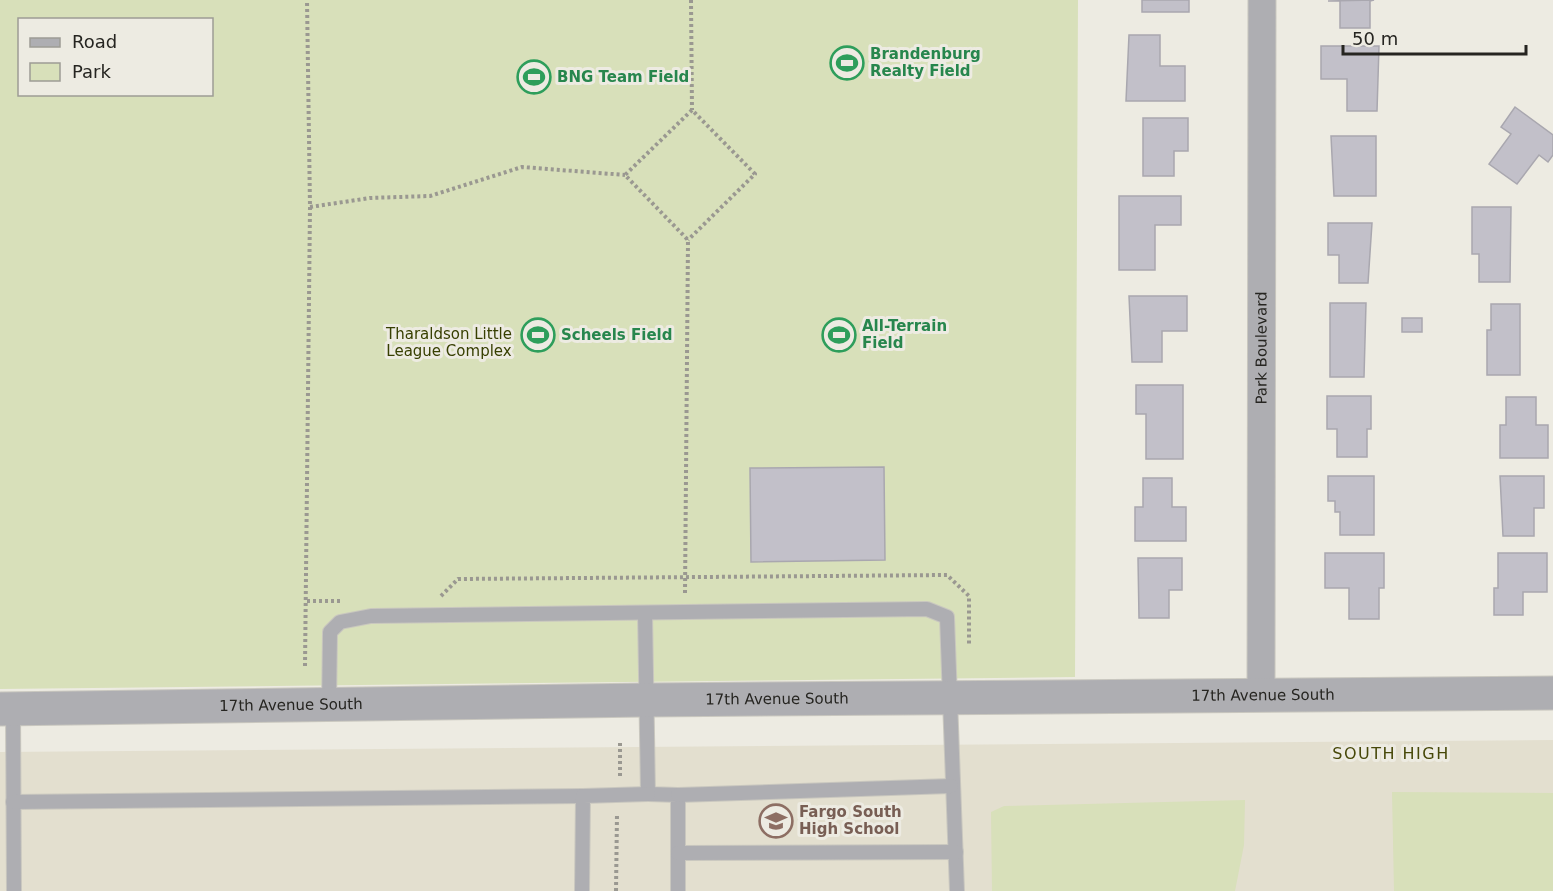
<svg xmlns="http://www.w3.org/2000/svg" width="1553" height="891" viewBox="0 0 1553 891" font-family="'DejaVu Sans',sans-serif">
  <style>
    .built { fill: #e3dfcf }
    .green { fill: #d8e0ba; fill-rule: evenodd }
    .building { fill: #c2c0c9; stroke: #a9a7af; stroke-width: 1.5 }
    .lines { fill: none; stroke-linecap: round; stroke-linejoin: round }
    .service-casing { stroke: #c9c7bf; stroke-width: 16 }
    .minor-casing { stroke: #c9c7bf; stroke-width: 29 }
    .tertiary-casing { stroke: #c9c7bf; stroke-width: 35 }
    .path { stroke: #9a9891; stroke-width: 4; stroke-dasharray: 3 3; stroke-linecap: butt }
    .service { stroke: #aeaeb2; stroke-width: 14 }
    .minor { stroke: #aeaeb2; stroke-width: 27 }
    .tertiary { stroke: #aeaeb2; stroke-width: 33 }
    .labels { text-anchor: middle; stroke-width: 6; stroke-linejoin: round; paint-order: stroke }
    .leisure-label { font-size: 15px; font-weight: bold; fill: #27864d; stroke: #edebe2; text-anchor: start }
    .park-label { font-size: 15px; fill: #373f01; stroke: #edebe2 }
    .street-label { font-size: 15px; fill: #262521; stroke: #edebe2 }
    .education-label { font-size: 15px; font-weight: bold; fill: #785e54; stroke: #edebe2; text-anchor: start }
    .neighbourhood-label { font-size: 16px; letter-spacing: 1.5px; fill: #474809; stroke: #edebe2 }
  </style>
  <rect width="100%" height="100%" fill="#edebe2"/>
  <!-- built -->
  <polygon class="built" points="1553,740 1553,891 0,891 0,752"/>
  <!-- green -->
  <g class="green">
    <path d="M0 0H1078L1075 677 0 689ZM20 20H212V94H20Z"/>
    <polygon points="1392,792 1553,793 1553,891 1394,891"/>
    <polygon points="1245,800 1244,845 1235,891 992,891 991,812 1004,806"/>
  </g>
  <!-- building -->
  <g class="building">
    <rect x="1142" y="0" width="47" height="12"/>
    <polygon points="1374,0 1370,1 1370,28 1340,28 1340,1 1328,1"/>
    <polygon points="1129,35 1160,35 1160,66 1185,66 1185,101 1126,101"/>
    <polygon points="1321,46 1379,46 1377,111 1347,111 1347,79 1321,79"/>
    <polygon points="1515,107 1553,135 1553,155 1548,162 1539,155 1517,184 1489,164 1511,134 1501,127"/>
    <polygon points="1143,118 1188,118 1188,151 1174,151 1174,176 1143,176"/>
    <polygon points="1331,136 1376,136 1376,196 1334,196"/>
    <polygon points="1119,196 1181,196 1181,225 1155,225 1155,270 1119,270"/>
    <polygon points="1472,207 1511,207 1510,282 1479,282 1479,254 1472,254"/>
    <polygon points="1328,223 1372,223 1368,283 1339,283 1339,255 1328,255"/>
    <polygon points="1129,296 1187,296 1187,331 1162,331 1162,362 1132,362"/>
    <polygon points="1330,303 1366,303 1364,377 1330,377"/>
    <polygon points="1491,304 1520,304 1520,375 1487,375 1487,330 1491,330"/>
    <rect x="1402" y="318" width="20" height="14"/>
    <polygon points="1136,385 1183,385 1183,459 1146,459 1146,414 1136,414"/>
    <polygon points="1327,396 1371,396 1371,429 1367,429 1367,457 1337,457 1337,429 1327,429"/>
    <polygon points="1506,397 1536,397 1536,425 1548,425 1548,458 1500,458 1500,425 1506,425"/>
    <polygon points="884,467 885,560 751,562 750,468"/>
    <polygon points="1328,476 1374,476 1374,535 1340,535 1340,512 1335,512 1335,501 1328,501"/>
    <polygon points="1500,476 1544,476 1544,508 1534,508 1534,536 1503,536"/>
    <polygon points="1143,478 1172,478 1172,507 1186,507 1186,541 1135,541 1135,507 1143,507"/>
    <polygon points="1325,553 1384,553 1384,588 1379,588 1379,619 1349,619 1349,588 1325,588"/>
    <polygon points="1498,553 1547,553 1547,592 1523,592 1523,615 1494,615 1494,588 1498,588"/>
    <polygon points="1138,558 1182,558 1182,590 1169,590 1169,618 1139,618"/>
  </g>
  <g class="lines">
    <defs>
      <g id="service">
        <polyline points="645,613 648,794 678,795 678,891"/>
        <polyline points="329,705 330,632 340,622 371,616 927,609 947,617 957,891"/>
        <polyline points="13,709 14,891"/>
        <polyline points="678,795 951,786"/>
        <polyline points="13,802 583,796"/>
        <polyline points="678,853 956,852"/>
        <polyline points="582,891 583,796 648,794"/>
      </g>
      <g id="minor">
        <path id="s1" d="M1261 696 1262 0"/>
      </g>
      <g id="tertiary">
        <path id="s2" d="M0 709 646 700 1553 693"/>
      </g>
    </defs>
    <!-- service casing -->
    <use href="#service" class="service-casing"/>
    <!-- minor casing -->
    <use href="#minor" class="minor-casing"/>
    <!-- tertiary casing -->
    <use href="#tertiary" class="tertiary-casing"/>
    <!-- path -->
    <g class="path">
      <polyline points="691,0 692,110"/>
      <polyline points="310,207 370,198 430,196 522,167 625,175"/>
      <polyline points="685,593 688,240 625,175 692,110 755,174 688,240"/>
      <polyline points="441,596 458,579 947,575 969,596 969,644"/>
      <polyline points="307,601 342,601"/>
      <polyline points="305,666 310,207 307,0"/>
      <polyline points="620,743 620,777"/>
      <polyline points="616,891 617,814"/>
    </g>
    <!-- service -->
    <use href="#service" class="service"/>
    <!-- minor -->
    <use href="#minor" class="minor"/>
    <!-- tertiary -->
    <use href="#tertiary" class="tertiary"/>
  </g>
  <!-- icons -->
  <defs>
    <symbol id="stadium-ring" viewBox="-11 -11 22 22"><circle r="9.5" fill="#edebe2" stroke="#2e9e5b" stroke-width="1.5"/><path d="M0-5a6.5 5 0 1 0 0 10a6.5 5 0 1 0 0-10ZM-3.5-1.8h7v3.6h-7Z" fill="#2e9e5b"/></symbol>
    <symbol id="school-ring" viewBox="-11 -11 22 22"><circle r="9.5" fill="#edebe2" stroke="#8d6e63" stroke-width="1.5"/><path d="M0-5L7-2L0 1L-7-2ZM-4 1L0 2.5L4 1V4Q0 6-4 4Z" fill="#8d6e63"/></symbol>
  </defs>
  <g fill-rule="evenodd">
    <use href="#stadium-ring" x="828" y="44" width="38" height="38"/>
    <use href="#stadium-ring" x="515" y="58" width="38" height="38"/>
    <use href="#stadium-ring" x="519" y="316" width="38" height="38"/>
    <use href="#stadium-ring" x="820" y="316" width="38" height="38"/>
    <use href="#school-ring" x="757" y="802" width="38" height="38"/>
  </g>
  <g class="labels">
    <!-- leisure labels -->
    <g class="leisure-label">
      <text x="870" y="59">Brandenburg<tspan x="870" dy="17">Realty Field</tspan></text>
      <text x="557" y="82">BNG Team Field</text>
      <text x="862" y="331">All-Terrain<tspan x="862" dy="17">Field</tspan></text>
      <text x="561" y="340">Scheels Field</text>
    </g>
    <!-- park labels -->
    <g class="park-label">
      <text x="449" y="339">Tharaldson Little<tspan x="449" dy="17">League Complex</tspan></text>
    </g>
    <!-- street labels -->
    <g class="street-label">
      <text dy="5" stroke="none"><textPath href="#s1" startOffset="348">Park Boulevard</textPath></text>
      <text dy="5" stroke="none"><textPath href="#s2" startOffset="1263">17th Avenue South</textPath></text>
      <text dy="5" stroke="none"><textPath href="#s2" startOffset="777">17th Avenue South</textPath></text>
      <text dy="5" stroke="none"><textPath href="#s2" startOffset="291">17th Avenue South</textPath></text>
    </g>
    <!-- education labels -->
    <g class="education-label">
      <text x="799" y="817">Fargo South<tspan x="799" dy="17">High School</tspan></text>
    </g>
    <!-- neighbourhood labels -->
    <g class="neighbourhood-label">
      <text x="1391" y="759">SOUTH HIGH</text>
    </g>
  </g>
  <!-- legend -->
  <rect x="18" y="18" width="195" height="78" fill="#edebe2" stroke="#9d9c95" stroke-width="1.5"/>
  <rect x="30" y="38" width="30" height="9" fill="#aeaeb2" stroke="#9d9c95" stroke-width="1.5"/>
  <text x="72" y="48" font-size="18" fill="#262521">Road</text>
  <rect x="30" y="63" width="30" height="18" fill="#d8e0ba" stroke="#9d9c95" stroke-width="1.5"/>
  <text x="72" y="78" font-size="18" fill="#262521">Park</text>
  <!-- scale -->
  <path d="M1343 45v9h183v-9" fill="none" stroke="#262521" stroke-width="3"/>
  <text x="1352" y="45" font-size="18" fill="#262521" stroke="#edebe2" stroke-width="4.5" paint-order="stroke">50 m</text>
</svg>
